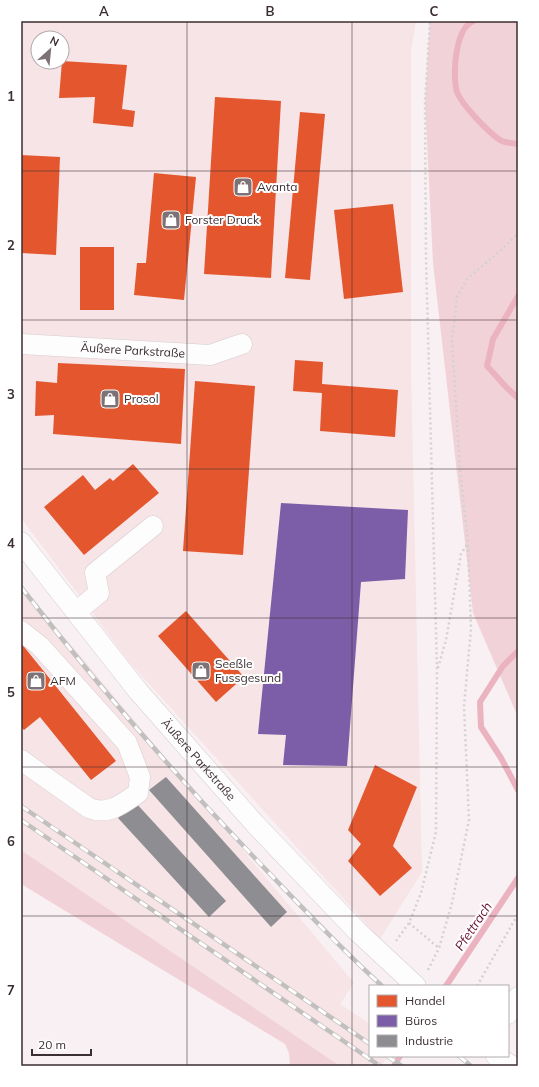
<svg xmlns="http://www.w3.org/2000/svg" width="539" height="1087" viewBox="0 0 539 1087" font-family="Mulish,sans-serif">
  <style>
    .built { fill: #f6e4e7; fill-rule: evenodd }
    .green { fill: #f2d2d9 }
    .shops { fill: #e4572e }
    .offices { fill: #7b5ea7 }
    .industry { fill: #8d8d92 }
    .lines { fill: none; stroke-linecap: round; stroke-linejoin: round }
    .stream { stroke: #ebb3c0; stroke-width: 6 }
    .minor-casing { stroke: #d6cccf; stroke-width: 21 }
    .path { stroke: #d3d1d2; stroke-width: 2.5; stroke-dasharray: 2 3; stroke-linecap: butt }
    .minor { stroke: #fefdfd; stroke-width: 20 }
    .rail-casing { stroke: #c2bfbf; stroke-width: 4.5 }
    .rail { stroke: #fff; stroke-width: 3; stroke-dasharray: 9; stroke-linecap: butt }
    .grid { fill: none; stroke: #3b2e31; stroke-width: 1; stroke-opacity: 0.55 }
    .labels { text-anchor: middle; stroke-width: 4; stroke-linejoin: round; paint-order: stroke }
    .poi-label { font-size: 12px; fill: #3b2e31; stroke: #fff; text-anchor: start }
    .street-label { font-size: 12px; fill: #3b2e31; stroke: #fff }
    .water-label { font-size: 13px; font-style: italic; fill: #670e2f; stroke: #fff }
    .neatline { fill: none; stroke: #3b2e31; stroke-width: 1.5 }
    .grid-label { font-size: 13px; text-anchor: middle; font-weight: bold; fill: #3b2e31 }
  </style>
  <rect width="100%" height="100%" fill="#f8f0f2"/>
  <!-- built -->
  <g class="built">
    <path d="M21 21H416L411 51V370L422 872 380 939 130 663 21 518ZM38 38H62V62H38Z"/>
    <polygon points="21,585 354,983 340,1004 370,1024 370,1056 388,1056 381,1066 340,1066 21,850"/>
  </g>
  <!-- green -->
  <g class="green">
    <polygon points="430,21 518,21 518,717 473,613 433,263 425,102"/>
    <polygon points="21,850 315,1049 340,1066 290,1066 289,1053 285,1044 21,884"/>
  </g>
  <!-- shops -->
  <g class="shops">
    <polygon points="62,61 127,65 122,109 135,111 133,127 93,123 95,97 59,98"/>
    <polygon points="215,97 281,101 271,278 204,274"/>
    <polygon points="300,112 325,114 310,280 285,278"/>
    <polygon points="21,155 60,157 56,255 21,253"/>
    <polygon points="154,173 196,177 184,300 134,295 137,263 146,263"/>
    <polygon points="393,204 403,292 344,299 334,210"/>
    <rect x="80" y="247" width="34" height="63"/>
    <polygon points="295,360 323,362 322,384 398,390 395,437 320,431 322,393 293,391"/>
    <polygon points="58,363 185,369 181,444 53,434 54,415 35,416 36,381 57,383"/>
    <polygon points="195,381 255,386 243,555 183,551"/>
    <polygon points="133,464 159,493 84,555 44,507 83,475 95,490 110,478 113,481"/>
    <polygon points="186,611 244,677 216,702 158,636"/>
    <polygon points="21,643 116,761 91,780 40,717 24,730 21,727"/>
    <polygon points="375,765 417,787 393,846 412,868 380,896 348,861 361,844 348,830"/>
  </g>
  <!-- offices -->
  <polygon class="offices" points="281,503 408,510 405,579 361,582 347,766 283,765 286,735 258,734"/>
  <!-- industry -->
  <g class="industry">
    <polygon points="166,777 287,912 271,927 149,790"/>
    <polygon points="135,802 226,901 209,917 118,818"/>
  </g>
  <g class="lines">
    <!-- stream -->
    <g class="stream">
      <path d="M474 21C455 27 452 76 457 92 462 105 488 132 500 140 504 143 513 143 518 144"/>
      <polyline points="518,296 493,339 487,366 507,388 518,398"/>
      <polyline points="518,651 503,666 480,702 481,727 501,758 518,790"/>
      <polyline points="446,986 518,878"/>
      <polyline points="394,1066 400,1056"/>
    </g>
    <defs>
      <g id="minor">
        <path id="s1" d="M21 344 210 355 242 344"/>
        <path id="s2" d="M21 542 138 691 255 824 357 931 416 986"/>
        <polyline points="76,612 99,593 95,573 153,526"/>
        <path d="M21 631 40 646 127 743 140 777 138 793C122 804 108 816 89 808L21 760"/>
        <polyline points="508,1014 518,997"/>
        <polyline points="496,1056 512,1066"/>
      </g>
    </defs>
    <!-- minor casing -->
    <use href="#minor" class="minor-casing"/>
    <!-- path -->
    <g class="path">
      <polyline points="438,668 446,640 461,554 468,543"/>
      <polyline points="409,923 439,948"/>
      <polyline points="396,941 409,923 421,893 436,832 437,670 426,259 425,102 430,21"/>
      <polyline points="428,970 439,948 452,903 469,820 464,706 471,629 468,543 460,470 452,340 457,297 467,279 500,251 518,233"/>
      <polyline points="477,986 518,914"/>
      <polyline points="366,1066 373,1056"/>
    </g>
    <!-- minor -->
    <use href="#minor" class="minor"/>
    <defs>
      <g id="rail">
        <path d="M21 587C93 680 169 768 250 853 293 898 336 944 382 986"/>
        <polyline points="21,806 370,1044"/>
        <polyline points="21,820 380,1066"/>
        <polyline points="387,1056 402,1066"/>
        <polyline points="459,1056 471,1066"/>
      </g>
    </defs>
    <!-- rail casing -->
    <use href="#rail" class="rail-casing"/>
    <!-- rail -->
    <use href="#rail" class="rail"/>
  </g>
  <!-- grid -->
  <path class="grid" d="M187 21V1066M352 21V1066M21 171H518M21 320H518M21 469H518M21 618H518M21 767H518M21 916H518"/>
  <!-- icons -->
  <defs>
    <symbol id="shop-square" viewBox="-11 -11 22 22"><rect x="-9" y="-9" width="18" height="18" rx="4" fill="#7d7275" stroke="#fff"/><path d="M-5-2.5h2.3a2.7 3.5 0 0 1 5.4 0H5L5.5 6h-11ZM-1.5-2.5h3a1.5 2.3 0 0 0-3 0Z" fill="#fff"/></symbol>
  </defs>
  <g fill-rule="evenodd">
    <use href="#shop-square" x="232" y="176" width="22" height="22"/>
    <use href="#shop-square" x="160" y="209" width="22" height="22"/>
    <use href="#shop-square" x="99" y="388" width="22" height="22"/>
    <use href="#shop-square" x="190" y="660" width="22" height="22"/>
    <use href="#shop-square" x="25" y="670" width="22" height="22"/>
  </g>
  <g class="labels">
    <!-- poi labels -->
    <g class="poi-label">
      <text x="257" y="191">Avanta</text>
      <text x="185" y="224">Forster Druck</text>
      <text x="124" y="403">Prosol</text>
      <text x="215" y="668">Seeßle<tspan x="215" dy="14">Fussgesund</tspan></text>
      <text x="50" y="685">AFM</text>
    </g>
    <!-- street labels -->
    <g class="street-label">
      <text dy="4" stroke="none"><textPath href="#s1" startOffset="112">Äußere Parkstraße</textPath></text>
      <text dy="4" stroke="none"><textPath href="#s2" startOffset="281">Äußere Parkstraße</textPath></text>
    </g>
    <!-- water labels -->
    <g class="water-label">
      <text transform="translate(473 926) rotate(-56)" y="5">Pfettrach</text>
    </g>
  </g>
  <!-- border -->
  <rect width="539" height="1087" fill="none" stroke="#ffffff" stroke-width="44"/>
  <!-- legend -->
  <rect x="369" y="985" width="140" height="72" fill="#ffffff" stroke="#b1abad"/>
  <rect x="377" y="995" width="20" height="12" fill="#e4572e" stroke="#b1abad"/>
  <text x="405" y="1005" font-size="12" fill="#3b2e31">Handel</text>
  <rect x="377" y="1015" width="20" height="12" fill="#7b5ea7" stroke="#b1abad"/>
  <text x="405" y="1025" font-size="12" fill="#3b2e31">Büros</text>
  <rect x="377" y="1035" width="20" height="12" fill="#8d8d92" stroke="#b1abad"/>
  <text x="405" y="1045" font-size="12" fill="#3b2e31">Industrie</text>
  <!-- north arrow -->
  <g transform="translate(50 50) rotate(27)"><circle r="19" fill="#ffffff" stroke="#b1abad"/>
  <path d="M0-3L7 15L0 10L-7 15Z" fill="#7d7275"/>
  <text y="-6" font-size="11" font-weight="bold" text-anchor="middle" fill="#3b2e31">N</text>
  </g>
  <!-- scale -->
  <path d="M32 1049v6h59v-6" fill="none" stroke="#3b2e31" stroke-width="2"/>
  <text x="38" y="1049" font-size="12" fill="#3b2e31" stroke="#ffffff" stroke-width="3" paint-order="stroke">20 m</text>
  <rect x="22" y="22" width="495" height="1043" class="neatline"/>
  <g class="grid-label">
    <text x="104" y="16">A</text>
    <text x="270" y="16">B</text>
    <text x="434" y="16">C</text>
    <text x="11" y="101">1</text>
    <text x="11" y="250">2</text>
    <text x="11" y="399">3</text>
    <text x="11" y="548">4</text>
    <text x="11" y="697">5</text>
    <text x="11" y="846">6</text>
    <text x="11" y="995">7</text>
  </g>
</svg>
